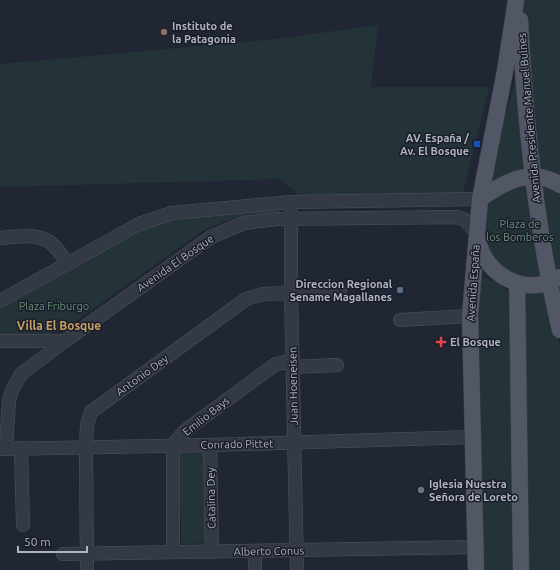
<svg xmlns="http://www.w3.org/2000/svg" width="560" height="570" viewBox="0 0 560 570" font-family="Ubuntu,sans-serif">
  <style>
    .green { fill: #243337 }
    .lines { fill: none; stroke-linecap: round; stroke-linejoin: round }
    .minor-casing { stroke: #4f5360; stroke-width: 14 }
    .major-casing { stroke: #3e424f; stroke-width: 17 }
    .minor { stroke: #343946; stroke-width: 13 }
    .major { stroke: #525766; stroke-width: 16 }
    .education-dot { fill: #8d6e63; stroke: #1a1e2a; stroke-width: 1.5 }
    .transit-dot { fill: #1a4fb4; stroke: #1a1e2a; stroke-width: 1.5 }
    .service-dot { fill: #5c6f8a; stroke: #1a1e2a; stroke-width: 1.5 }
    .health-dot { fill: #e0444e; stroke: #1a1e2a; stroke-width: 1.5 }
    .worship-dot { fill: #6b7280; stroke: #1a1e2a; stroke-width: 1.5 }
    .labels { text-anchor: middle; stroke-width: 3; stroke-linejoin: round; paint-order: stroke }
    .poi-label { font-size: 11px; font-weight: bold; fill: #afb3c2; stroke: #1a1e2a; text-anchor: start }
    .street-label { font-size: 11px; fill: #afb3c2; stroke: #1a1e2a }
    .park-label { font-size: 11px; fill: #689178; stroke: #1a1e2a }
    .neighbourhood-label { font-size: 12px; font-weight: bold; fill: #caa062; stroke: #1a1e2a }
  </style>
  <rect width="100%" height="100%" fill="#212635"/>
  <!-- green -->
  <g class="green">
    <polygon points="522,0 560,0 560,176 535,167"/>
    <polygon points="378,25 371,87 489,87 463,194 300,196 280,179 0,187 0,64 277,39"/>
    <polygon points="515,81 524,168 507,174 487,187 486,183"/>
    <polygon points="510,183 560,187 560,273 548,280 507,276 481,244 487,204"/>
    <path d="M279 210 278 213C244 215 231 217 201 232L65 329 39 336 0 337V309L63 270 133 233 173 218 214 213Z"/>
    <polygon points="483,278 498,282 508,292 513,570 479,570 477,282"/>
    <polygon points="539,290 547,295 560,348 560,570 526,570 519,299 526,292"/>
    <polygon points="180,452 206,452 207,543 181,544"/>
  </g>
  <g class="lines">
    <defs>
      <g id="minor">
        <polyline points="291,212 291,292 297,570"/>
        <path d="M0 238C16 237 39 232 52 244 58 249 63 257 67 264"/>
        <polyline points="0,301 139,224 172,213 292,202 480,199"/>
        <polyline points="400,320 470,316"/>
        <polyline points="0,341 65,341"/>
        <polyline points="292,367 337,365"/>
        <polyline points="210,445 212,552"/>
        <polyline points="6,448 9,400 13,388 21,374 65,341 211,237 244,223 278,219 457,217 465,220 477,234"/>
        <polyline points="21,448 23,525"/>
        <polyline points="0,449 210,445 473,437"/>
        <polyline points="173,552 173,444 186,430 276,364 292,361"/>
        <polyline points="255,552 255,570"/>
        <polyline points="63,554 476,547"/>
        <polyline points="87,570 86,447 87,425 91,412 246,299 263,294 340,291"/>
      </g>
      <g id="major">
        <path d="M520 20C525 124 536 229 560 330"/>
        <path d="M480 199C504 182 532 166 560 185"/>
        <path d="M478 240C485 276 527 298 560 277"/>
        <polyline points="517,283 521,570"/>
        <polyline points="476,570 470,316 480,199 505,71 516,0"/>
      </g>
    </defs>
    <!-- minor casing -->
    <use href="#minor" class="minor-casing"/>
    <!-- major casing -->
    <use href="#major" class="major-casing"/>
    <!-- minor -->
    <use href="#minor" class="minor"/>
    <!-- major -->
    <use href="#major" class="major"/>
  </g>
  <!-- markers -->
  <circle class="education-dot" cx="164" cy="32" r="4"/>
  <rect class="transit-dot" x="473" y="140" width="8" height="8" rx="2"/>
  <circle class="service-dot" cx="400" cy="290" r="4"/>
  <path class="health-dot" d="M439 336h4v4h4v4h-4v4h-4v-4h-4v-4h4z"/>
  <circle class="worship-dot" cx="421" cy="490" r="4"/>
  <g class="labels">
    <!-- poi labels -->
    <g class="poi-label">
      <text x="172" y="30">Instituto de<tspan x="172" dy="13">la Patagonia</tspan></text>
      <text x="469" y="142" text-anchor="end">AV. España /<tspan x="469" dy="13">Av. El Bosque</tspan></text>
      <text x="392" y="288" text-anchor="end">Direccion Regional<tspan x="392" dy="13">Sename Magallanes</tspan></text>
      <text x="450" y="346">El Bosque</text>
      <text x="429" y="488">Iglesia Nuestra<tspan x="429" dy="13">Señora de Loreto</tspan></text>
    </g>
    <!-- street labels -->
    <g class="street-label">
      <text transform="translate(529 118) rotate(-95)" y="4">Avenida Presidente Manuel Bulnes</text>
      <text transform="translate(175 263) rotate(-35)" y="4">Avenida El Bosque</text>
      <text transform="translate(473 283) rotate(-86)" y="4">Avenida España</text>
      <text transform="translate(142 375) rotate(-36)" y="4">Antonio Dey</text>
      <text transform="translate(293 386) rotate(-91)" y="4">Juan Hoeneisen</text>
      <text transform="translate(206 416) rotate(-38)" y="4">Emilio Bays</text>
      <text transform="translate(237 444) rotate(-1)" y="4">Conrado Pittet</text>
      <text transform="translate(211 498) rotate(-91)" y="4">Catalina Dey</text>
      <text transform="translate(269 551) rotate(-1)" y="4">Alberto Conus</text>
    </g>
    <!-- park labels -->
    <g class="park-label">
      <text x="520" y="228">Plaza de<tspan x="520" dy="13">los Bomberos</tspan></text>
      <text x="54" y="310">Plaza Friburgo</text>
    </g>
    <!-- neighbourhood labels -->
    <g class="neighbourhood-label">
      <text x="59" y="330">Villa El Bosque</text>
    </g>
  </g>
  <!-- scale -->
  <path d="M18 546v6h69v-6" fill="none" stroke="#afb3c2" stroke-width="2"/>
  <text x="24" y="546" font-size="12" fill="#afb3c2" stroke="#1a1e2a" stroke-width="3" paint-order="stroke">50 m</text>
</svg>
